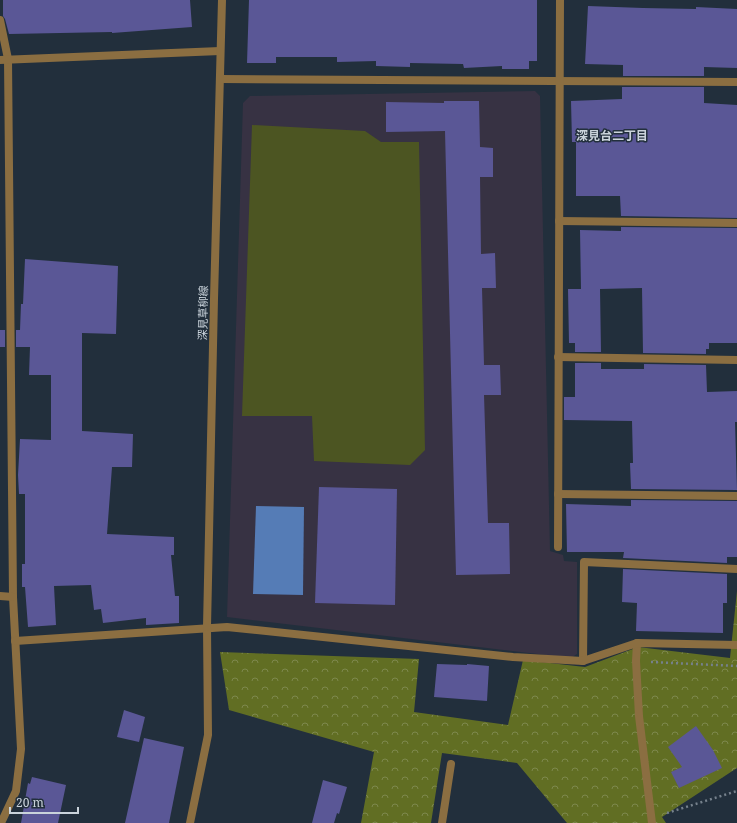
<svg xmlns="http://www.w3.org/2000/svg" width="737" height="823" viewBox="0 0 737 823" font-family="'Noto Serif','Noto Sans JP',serif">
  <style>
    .education { fill: #373243 }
    .forest { fill: url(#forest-crowns) }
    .park { fill: #4c5522 }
    .water { fill: #557cb6 }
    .building { fill: #5a5796 }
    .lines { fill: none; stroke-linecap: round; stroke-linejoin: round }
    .path { stroke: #76818c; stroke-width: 2.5; stroke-dasharray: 2 3; stroke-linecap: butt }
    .service { stroke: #8b6e41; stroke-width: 8 }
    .minor { stroke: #8b6e41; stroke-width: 8 }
    .tertiary { stroke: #8b6e41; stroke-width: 8 }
    .labels { text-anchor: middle; stroke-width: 3; stroke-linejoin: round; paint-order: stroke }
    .street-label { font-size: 11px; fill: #cad3db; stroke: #222f3c }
    .neighbourhood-label { font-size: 12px; font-weight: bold; fill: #cad3db; stroke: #222f3c }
  </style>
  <defs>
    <pattern id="forest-crowns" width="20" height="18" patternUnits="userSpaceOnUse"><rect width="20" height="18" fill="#616e23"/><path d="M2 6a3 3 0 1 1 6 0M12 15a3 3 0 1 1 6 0" fill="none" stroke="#7d884d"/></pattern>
  </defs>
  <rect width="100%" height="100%" fill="#222f3c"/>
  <!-- education -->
  <polygon class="education" points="535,91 540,96 550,551 563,555 564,561 577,562 577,654 571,658 227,617 243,103 250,96"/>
  <!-- forest -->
  <polygon class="forest" points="737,591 737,768 662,817 666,823 567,823 517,763 442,753 431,823 361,823 374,752 229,710 220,652 419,659 414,712 508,725 523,660 585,667 638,647 730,658"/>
  <!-- park -->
  <polygon class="park" points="252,125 365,131 381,142 419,142 425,450 410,465 314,461 312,416 242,416"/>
  <!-- water -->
  <polygon class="water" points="256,506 304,507 303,595 253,594"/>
  <!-- building -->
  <g class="building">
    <polygon points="3,0 190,0 192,27 112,33 112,32 9,34 5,19 3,16"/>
    <polygon points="249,0 537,0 537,61 529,61 529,69 502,69 502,66 464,68 463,64 410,63 410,67 376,66 376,61 337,62 337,57 276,57 276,63 247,63"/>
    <polygon points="588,6 643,8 696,9 696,7 737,9 737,68 704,67 704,76 623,76 623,65 585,64"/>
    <polygon points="622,87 704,87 704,103 737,105 737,218 621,216 620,196 576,196 576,142 572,142 571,101 622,99"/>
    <polygon points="444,101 479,101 480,147 493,148 493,177 480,177 481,254 495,253 496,288 482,288 484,365 500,365 501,395 484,395 488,523 509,523 510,574 456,575 445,131 386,132 386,102 444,103"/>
    <polygon points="621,227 737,228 737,343 709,343 709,349 706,349 706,354 643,353 642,288 600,289 601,352 575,352 575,343 569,343 568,289 581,289 580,230 621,231"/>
    <polygon points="25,259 118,266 116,334 82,333 82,431 133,434 132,467 112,467 107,534 174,537 174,555 171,555 175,596 179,596 179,623 146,625 146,618 103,623 101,609 94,610 91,585 54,586 56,625 28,627 25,587 22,587 22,564 25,564 25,494 19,494 18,475 20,439 51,440 51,375 29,375 30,347 16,347 16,330 20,330 21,304 23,304"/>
    <rect x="0" y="330" width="5" height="17"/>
    <polygon points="575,363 601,363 601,369 644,369 644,364 706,365 707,392 737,391 737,422 735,422 737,490 631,489 630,463 633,463 632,421 564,420 564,397 575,397"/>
    <polygon points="319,487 397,489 395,605 315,603"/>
    <polygon points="631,500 737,501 737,557 727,557 727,563 623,558 624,552 567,552 566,504 631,506"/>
    <polygon points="623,569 727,574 727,603 723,603 723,633 636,631 637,603 622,602"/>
    <polygon points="437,664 467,665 467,664 489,666 487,701 434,697"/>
    <polygon points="124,710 145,717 139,742 117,737"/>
    <polygon points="696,726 713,750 722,768 679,788 671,772 682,767 668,747"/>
    <polygon points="144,738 184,747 169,823 125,823"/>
    <polygon points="32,777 66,785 58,823 21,823 28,783 30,784"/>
    <polygon points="323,780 347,787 339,814 337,813 334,823 312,823"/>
  </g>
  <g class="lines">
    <!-- path -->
    <g class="path">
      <polyline points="651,662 737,666"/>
      <polyline points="667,813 737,791"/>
    </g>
    <!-- service -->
    <g class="service">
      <polyline points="559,221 737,223"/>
      <polyline points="558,357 737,360"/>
      <polyline points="558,494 737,496"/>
      <polyline points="637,643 636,661 639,716 652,823"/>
      <polyline points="583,661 584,562 737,569"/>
    </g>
    <!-- minor -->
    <g class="minor">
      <polyline points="0,20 8,59 13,597 21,749 16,791 1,823"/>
      <polyline points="0,60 220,51"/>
      <polyline points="220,79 737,82"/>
      <polyline points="558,547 560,0"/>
      <polyline points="0,596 13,597"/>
      <polyline points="15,641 227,627 513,657 583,661 637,643 737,645"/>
      <polyline points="190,823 208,735 207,627"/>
      <polyline points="442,823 451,764"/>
    </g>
    <!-- tertiary -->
    <polyline class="tertiary" points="207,627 214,299 222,0"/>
  </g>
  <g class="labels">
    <!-- street labels -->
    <g class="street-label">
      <text transform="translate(203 313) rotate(-89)" y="4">深見草柳線</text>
    </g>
    <!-- neighbourhood labels -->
    <g class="neighbourhood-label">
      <text x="612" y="140">深見台二丁目</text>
    </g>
  </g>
  <!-- scale -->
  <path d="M10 807v6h68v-6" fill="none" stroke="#cad3db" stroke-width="2"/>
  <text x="16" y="807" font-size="12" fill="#cad3db" stroke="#222f3c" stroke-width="3" paint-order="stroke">20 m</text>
</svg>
